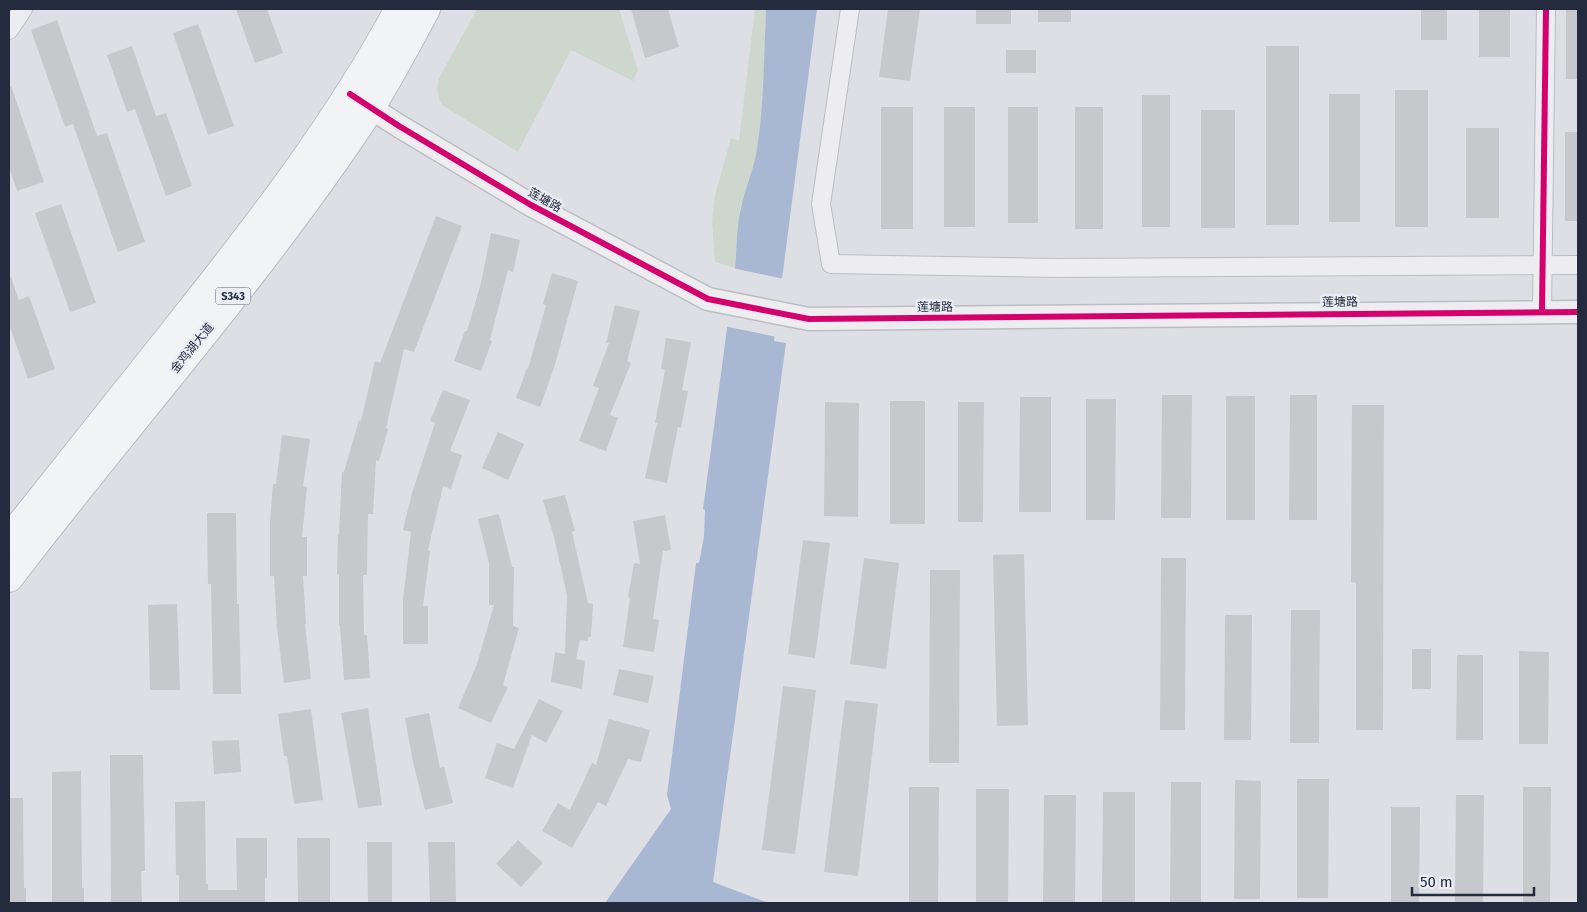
<svg xmlns="http://www.w3.org/2000/svg" width="1587" height="912" viewBox="0 0 1587 912" font-family="'Fira Sans','Noto Sans SC',sans-serif">
  <style>
    .green { fill: #cdd7cd }
    .water { fill: #a9b8d2 }
    .pier { fill: #dedfe4 }
    .building { fill: #c6c8cc }
    .lines { fill: none; stroke-linecap: round; stroke-linejoin: round }
    .minor-casing { stroke: #bcbdc2; stroke-width: 20 }
    .tertiary-casing { stroke: #bcbdc2; stroke-width: 25 }
    .primary-casing { stroke: #b9bcc2; stroke-width: 30 }
    .minor { stroke: #ededf0; stroke-width: 18 }
    .tertiary { stroke: #ededf0; stroke-width: 22 }
    .primary { stroke: #f2f3f4; stroke-width: 28 }
    .cycleway-casing { stroke: #eaedf4; stroke-width: 9 }
    .cycleway { stroke: #d6006c; stroke-width: 6 }
    .labels { text-anchor: middle; stroke-width: 4.5; stroke-linejoin: round; paint-order: stroke }
    .shield { fill: #eaedf4; stroke: #5f6575; stroke-width: 1 }
    .shield-label { font-size: 11px; font-weight: bold; fill: #242b3e }
    .street-label { font-size: 12px; fill: #242b3e; stroke: #eaedf4 }
  </style>
  <rect width="100%" height="100%" fill="#dedfe4"/>
  <!-- green -->
  <g class="green">
    <path d="M477 9H619L638 70 633 81 571 50 518 152 442 105C437 96 436 87 439 78Z"/>
    <polygon points="755,9 766,9 764,75 759,136 755,163 740,209 737,230 735,268 715,262 712,221 715,195 731,138 739,141"/>
  </g>
  <!-- water -->
  <path class="water" d="M766 9H817L774 341 786 343 713 882 769 903H605L671 809 667 795 696 563H699L704 536 705 510 703 509 735 268C737 248 736 228 741 208 745 188 754 170 757 149 764 103 764 56 766 9Z"/>
  <!-- pier -->
  <polygon class="pier" points="732,268 784,279 777,337 724,326"/>
  <!-- building -->
  <g class="building">
    <polygon points="236,9 267,9 283,53 255,63"/>
    <polygon points="631,9 668,9 679,47 645,58"/>
    <polygon points="888,9 920,9 910,81 879,77"/>
    <rect x="976" y="9" width="35" height="15"/>
    <rect x="1038" y="9" width="33" height="13"/>
    <rect x="1421" y="9" width="26" height="31"/>
    <rect x="1479" y="9" width="31" height="48"/>
    <rect x="1566" y="9" width="12" height="70"/>
    <polygon points="57,20 97,136 107,133 145,242 118,252 73,124 65,127 31,30"/>
    <polygon points="198,24 234,126 208,135 173,33"/>
    <polygon points="132,46 156,116 166,113 192,186 166,196 135,109 127,112 107,55"/>
    <rect x="1266" y="46" width="33" height="179"/>
    <rect x="1006" y="50" width="30" height="23"/>
    <polygon points="11,86 44,182 17,191 9,167 9,87"/>
    <rect x="1395" y="90" width="33" height="137"/>
    <rect x="1329" y="94" width="31" height="128"/>
    <rect x="1142" y="95" width="28" height="132"/>
    <rect x="881" y="107" width="32" height="122"/>
    <rect x="944" y="107" width="31" height="120"/>
    <rect x="1008" y="107" width="30" height="116"/>
    <rect x="1075" y="107" width="28" height="122"/>
    <rect x="1201" y="110" width="34" height="118"/>
    <rect x="1466" y="128" width="33" height="90"/>
    <rect x="1565" y="132" width="13" height="89"/>
    <polygon points="61,204 96,303 70,312 35,213"/>
    <polygon points="436,216 462,226 414,352 404,349 386,428 388,429 379,461 376,460 373,514 368,514 367,575 363,575 364,635 367,635 370,678 344,680 340,626 339,626 339,574 337,574 338,534 339,534 342,472 344,472 359,420 361,421 375,361 380,363"/>
    <polygon points="491,233 520,240 513,272 508,270 490,340 492,341 481,371 454,361 465,331 467,331 481,283"/>
    <polygon points="552,273 578,281 554,368 540,407 516,398 527,368 528,369 546,305 543,304"/>
    <polygon points="9,277 11,277 19,300 29,296 55,369 28,379 9,324"/>
    <polygon points="615,305 640,311 627,361 631,363 610,415 618,418 606,451 579,441 599,388 593,386 609,343 606,343"/>
    <polygon points="666,338 691,342 682,390 688,391 681,428 678,427 667,483 645,478 657,423 655,423 665,370 661,369"/>
    <polygon points="443,390 470,400 450,451 462,455 451,489 443,486 428,550 430,551 423,606 428,606 428,644 403,644 403,600 411,532 403,530 412,493 435,423 430,421"/>
    <polygon points="1162,395 1192,395 1191,518 1161,518"/>
    <polygon points="1290,395 1317,395 1317,520 1289,520"/>
    <rect x="1226" y="396" width="29" height="124"/>
    <polygon points="1020,397 1051,397 1051,512 1019,512"/>
    <polygon points="1086,399 1116,399 1115,520 1086,520"/>
    <rect x="890" y="401" width="35" height="123"/>
    <polygon points="825,402 859,403 858,517 824,516"/>
    <polygon points="958,402 984,402 983,522 958,522"/>
    <polygon points="1352,405 1384,405 1383,730 1356,730 1356,583 1351,582"/>
    <polygon points="498,432 524,444 508,480 482,468"/>
    <polygon points="282,435 310,439 303,486 307,487 302,537 307,537 307,576 303,576 306,624 305,624 311,679 284,683 277,628 274,576 270,576 270,522 273,484 276,484"/>
    <polygon points="565,495 575,531 572,532 588,603 593,604 591,637 588,637 588,641 580,640 576,659 585,661 582,689 551,682 555,652 565,654 567,595 554,537 543,500"/>
    <polygon points="207,513 236,513 237,604 239,604 241,694 213,694 211,584 208,584"/>
    <polygon points="499,514 512,567 514,567 513,626 519,628 503,685 508,687 491,723 458,708 477,664 494,605 489,605 489,563 478,519"/>
    <polygon points="665,515 671,550 663,551 653,619 659,620 654,652 623,647 630,598 628,597 634,563 640,564 633,521"/>
    <polygon points="803,540 830,543 815,658 788,654"/>
    <polygon points="1024,554 1028,725 997,726 993,555"/>
    <polygon points="864,558 899,563 886,669 850,664"/>
    <polygon points="1161,558 1186,558 1185,730 1160,730"/>
    <polygon points="930,570 960,570 959,763 929,763"/>
    <polygon points="177,604 180,690 150,690 148,605"/>
    <polygon points="1291,610 1320,610 1319,743 1290,743"/>
    <polygon points="1225,615 1252,615 1251,740 1224,740"/>
    <rect x="1412" y="649" width="19" height="40"/>
    <polygon points="1519,651 1549,652 1548,744 1519,744"/>
    <polygon points="1457,655 1483,655 1483,740 1456,740"/>
    <polygon points="619,669 654,676 648,703 613,695"/>
    <polygon points="783,686 816,690 795,854 762,850"/>
    <polygon points="539,699 563,711 546,743 532,735 513,788 485,778 497,743 514,749"/>
    <polygon points="845,700 878,704 858,876 824,872"/>
    <polygon points="368,708 382,805 358,808 341,713"/>
    <polygon points="311,709 323,800 294,804 287,756 284,756 278,714"/>
    <polygon points="429,713 440,768 444,767 453,803 425,810 413,762 405,718"/>
    <polygon points="609,719 650,730 641,762 628,759 606,806 598,802 572,848 542,831 558,803 570,810 592,763 596,765"/>
    <polygon points="239,740 241,772 214,774 212,741"/>
    <polygon points="110,755 143,755 145,871 141,871 142,903 111,903"/>
    <polygon points="81,771 82,888 84,888 84,903 52,903 52,772"/>
    <polygon points="1297,779 1329,779 1328,898 1297,898"/>
    <polygon points="1235,780 1261,781 1260,899 1234,899"/>
    <polygon points="1171,782 1201,782 1201,903 1170,903"/>
    <polygon points="909,787 939,787 938,903 909,903"/>
    <polygon points="1523,787 1551,787 1550,903 1523,903"/>
    <polygon points="976,789 1009,789 1008,903 976,903"/>
    <polygon points="1103,792 1135,792 1135,903 1102,903"/>
    <polygon points="1044,795 1076,795 1075,903 1043,903"/>
    <polygon points="1456,795 1484,795 1483,903 1455,903"/>
    <polygon points="9,798 23,798 24,888 26,888 26,903 9,903"/>
    <polygon points="205,801 206,884 208,884 208,890 237,890 236,838 267,838 267,878 265,878 265,903 179,903 179,875 176,875 175,802"/>
    <polygon points="1391,807 1420,807 1419,903 1391,903"/>
    <polygon points="297,838 330,838 330,903 298,903"/>
    <polygon points="518,840 543,863 521,887 496,864"/>
    <polygon points="367,842 392,842 392,903 368,903"/>
    <polygon points="428,842 455,842 456,903 430,903"/>
  </g>
  <g class="lines">
    <defs>
      <g id="minor">
        <polyline points="850,9 821,204 831,264 1057,268 1578,265"/>
        <polyline points="9,30 23,9"/>
        <polyline points="1542,311 1546,9"/>
      </g>
      <polyline id="tertiary" points="357,99 399,126 531,205 708,299 809,319 1578,312"/>
      <g id="primary">
        <path d="M9 539C65 469 120 399 176 329 257 227 337 124 399 9"/>
        <path d="M9 578C123 428 250 287 356 130 382 91 404 50 426 9"/>
      </g>
    </defs>
    <!-- minor casing -->
    <use href="#minor" class="minor-casing"/>
    <!-- tertiary casing -->
    <use href="#tertiary" class="tertiary-casing"/>
    <!-- primary casing -->
    <use href="#primary" class="primary-casing"/>
    <!-- minor -->
    <use href="#minor" class="minor"/>
    <!-- tertiary -->
    <use href="#tertiary" class="tertiary"/>
    <!-- primary -->
    <use href="#primary" class="primary"/>
    <defs>
      <g id="cycleway">
        <polyline points="350,94 399,126 531,205 708,299 809,319 1578,312"/>
        <polyline points="1542,311 1546,9"/>
      </g>
    </defs>
    <!-- cycleway casing -->
    <use href="#cycleway" class="cycleway-casing"/>
    <!-- cycleway -->
    <use href="#cycleway" class="cycleway"/>
  </g>
  <g class="labels">
    <!-- shield labels -->
    <rect class="shield" x="215.5" y="287.5" width="35" height="17" rx="4"/>
    <g class="shield-label">
      <text x="233" y="300">S343</text>
    </g>
    <!-- street labels -->
    <g class="street-label">
      <text transform="translate(545 200) rotate(29)" y="4">莲塘路</text>
      <text transform="translate(1340 302) rotate(-1)" y="4">莲塘路</text>
      <text transform="translate(935 307) rotate(-1)" y="4">莲塘路</text>
      <text transform="translate(192 348) rotate(-51)" y="4">金鸡湖大道</text>
    </g>
  </g>
  <!-- border -->
  <rect width="1587" height="912" fill="none" stroke="#242b3e" stroke-width="20"/>
  <!-- scale -->
  <path d="M1412 887v8h122v-8" fill="none" stroke="#242b3e" stroke-width="2.5"/>
  <text x="1420" y="887" font-size="15" fill="#242b3e" stroke="#eaedf4" stroke-width="4" paint-order="stroke">50 m</text>
</svg>
